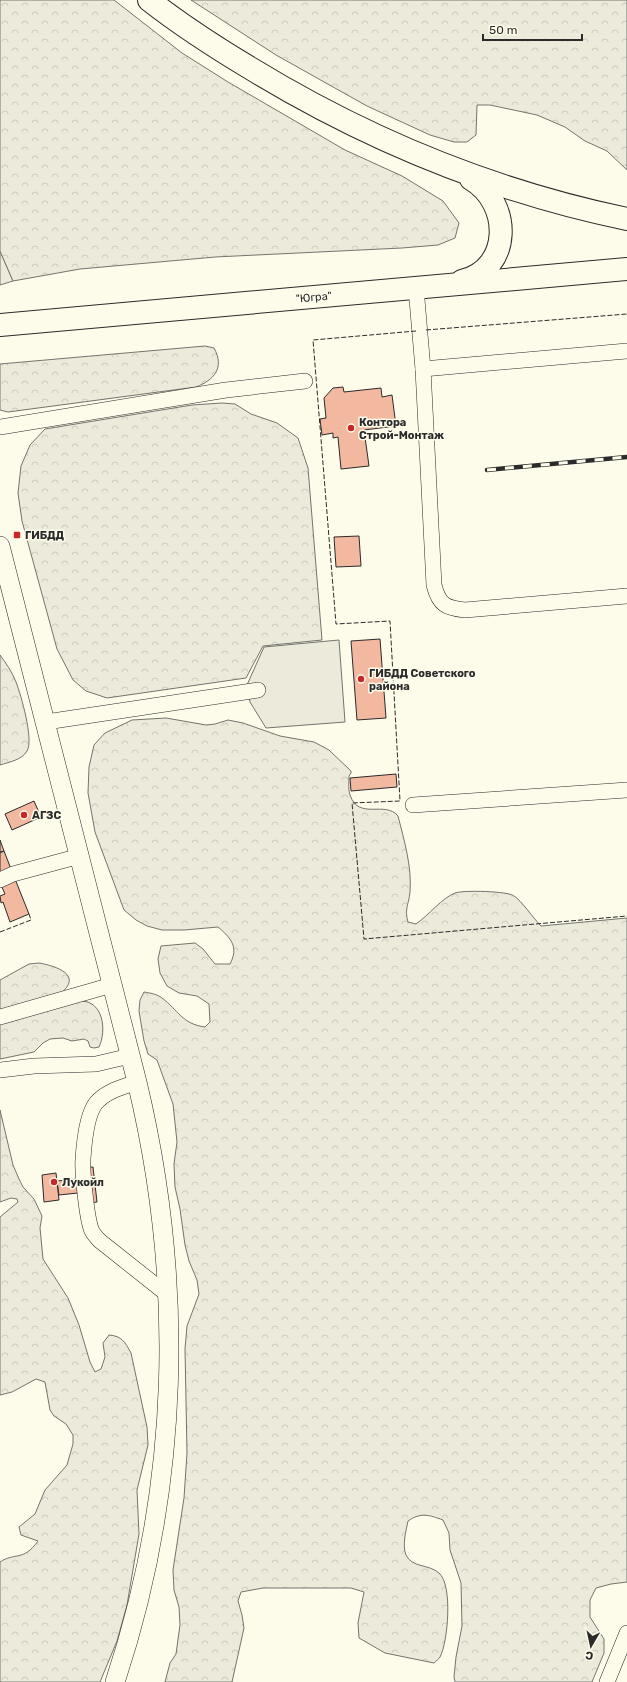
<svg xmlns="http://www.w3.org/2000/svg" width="627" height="1682" viewBox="0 0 627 1682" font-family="Rubik,sans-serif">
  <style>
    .green { fill: #ecebdb; stroke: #74746e }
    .forest { fill: url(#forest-crowns); stroke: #74746e }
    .parking { fill: #eceadb; stroke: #74746e }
    .building { fill: #f2b8a0; stroke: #2b2b2b }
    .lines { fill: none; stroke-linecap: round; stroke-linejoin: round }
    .minor-casing { stroke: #2b2b2b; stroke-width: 16 }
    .major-casing { stroke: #2b2b2b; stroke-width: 20 }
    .highway-casing { stroke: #2b2b2b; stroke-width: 24 }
    .minor { stroke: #fdfbea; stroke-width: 15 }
    .major { stroke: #fdfbea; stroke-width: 19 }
    .highway { stroke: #fdfbea; stroke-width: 22 }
    .rail-casing { stroke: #2b2b2b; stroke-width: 4.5 }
    .rail { stroke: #fdfbea; stroke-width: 3; stroke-dasharray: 9; stroke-linecap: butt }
    .fence { stroke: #2b2b2b; stroke-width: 1; stroke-dasharray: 5 2; stroke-linecap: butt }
    .poi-dot { fill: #c62828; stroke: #fdfbea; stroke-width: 1.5 }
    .labels { text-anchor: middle; stroke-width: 3; stroke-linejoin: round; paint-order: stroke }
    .street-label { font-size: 11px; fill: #2b2b2b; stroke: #fdfbea }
    .poi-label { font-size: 11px; font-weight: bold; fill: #2b2b2b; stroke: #fdfbea; text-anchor: start }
  </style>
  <defs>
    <pattern id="forest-crowns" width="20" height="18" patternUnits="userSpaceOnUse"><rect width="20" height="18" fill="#ecebdb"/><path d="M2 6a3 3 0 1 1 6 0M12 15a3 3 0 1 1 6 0" fill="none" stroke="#cbcabc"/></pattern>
  </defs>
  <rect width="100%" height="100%" fill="#fdfbea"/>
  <!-- green -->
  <polygon class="green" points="0,251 13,281 0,285"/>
  <!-- forest -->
  <g class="forest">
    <polygon points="0,0 114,0 182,53 228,82 345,150 402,176 443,201 459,223 455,238 438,245 402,248 215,257 80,269 13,281 0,251"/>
    <polygon points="191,0 627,0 627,170 607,151 585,141 565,127 537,115 490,105 477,105 476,135 467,142 454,142 430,135 367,106 276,55"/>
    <path d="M205 346 214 348C225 368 214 380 196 387L8 412 0 410V364Z"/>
    <polygon points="222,403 235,404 251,414 277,423 298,438 308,468 322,640 263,646 246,678 107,698 86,691 73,680 57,649 22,521 18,493 21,466 30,445 45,429 192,405"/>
    <path d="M0 655C6 663 12 672 16 682 21 695 34 740 27 751 22 760 9 762 0 765Z"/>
    <path d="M166 718 206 725 215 724 228 720 243 723 280 736 314 742 329 750 351 771V773L349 776C349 782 348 790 350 795 359 821 385 800 398 816 404 840 412 866 410 892 409 904 404 909 408 922L416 924C429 915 442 898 455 893 463 890 508 891 514 896 521 900 534 919 541 926L627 918V1582L611 1584 596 1588 590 1600V1617L604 1639V1653L592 1682H455L454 1677 456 1657 462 1626 461 1583 450 1550 449 1533 443 1520C429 1515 421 1512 408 1521 406 1531 402 1545 406 1555 412 1568 429 1564 439 1573 453 1585 448 1642 440 1657 439 1659 436 1661 434 1663L385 1653 359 1638 358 1623 364 1592 351 1588H263L241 1592 238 1601 242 1615 244 1628 232 1682H165L170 1663 176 1654 180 1625 179 1607 174 1590 173 1570 184 1498 187 1453 185 1349 187 1326 199 1294 197 1280 189 1261 185 1245 180 1209 175 1187 174 1164 177 1142 173 1104 157 1060 148 1054 144 1041 139 1011 140 1000 144 992C150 993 157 994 162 998 178 1010 182 1024 205 1027L210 1022 209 1004 197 996 179 993 167 986 160 973 158 959 161 946 195 943 203 949 215 964H230C239 947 231 938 218 927L184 930H162L147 926 136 920 124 910 95 832 88 793 89 767 94 745 105 733 132 720Z"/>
    <path d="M39 963C56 966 84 975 60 994L0 1015V980L29 964Z"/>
    <path d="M81 1001C103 1001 107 1030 99 1047L94 1048 90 1047 88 1041 84 1039 72 1041 63 1038 50 1039 43 1043 34 1052 0 1059V1023Z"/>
    <path d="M0 1110 13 1165 19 1179 23 1187 34 1199 42 1216 40 1228 43 1259 68 1298 79 1325 90 1362 95 1372 101 1369 105 1357 103 1343 109 1335C122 1336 125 1342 131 1353L147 1427 148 1445 137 1490 139 1534 127 1605 117 1641 100 1682H0V1562C15 1552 23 1562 38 1541L21 1535 19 1527 35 1514 45 1490 67 1465 73 1444V1435L66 1424 54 1416 50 1410 45 1382 36 1379 12 1392 0 1395V1217L18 1202 17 1199 11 1198 0 1202Z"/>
  </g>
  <!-- parking -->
  <polygon class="parking" points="339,640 345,722 266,728 250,702 247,685 264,647"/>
  <!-- building -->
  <g class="building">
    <polygon points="343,387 344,392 381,388 382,397 392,395 396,426 364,430 369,466 341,469 338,437 333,438 333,433 322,435 320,419 326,418 324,398 333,388"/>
    <polygon points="359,536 361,566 336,567 334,537"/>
    <polygon points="380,639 386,718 357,720 351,641"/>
    <polygon points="396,774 397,787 351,791 350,778"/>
    <polygon points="34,801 41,817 12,830 5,814"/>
    <polygon points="0,840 4,851 0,852"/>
    <polygon points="4,851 11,869 0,874 0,853"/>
    <polygon points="15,879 29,914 10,922 3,902 1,903 0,896 5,894 1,885"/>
    <polygon points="93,1167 97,1202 79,1204 78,1193 59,1195 57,1181 77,1179 76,1168"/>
    <polygon points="56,1173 59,1200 44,1202 42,1175"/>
  </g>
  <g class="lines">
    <defs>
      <g id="minor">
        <path d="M416 288 423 369 434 585C439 605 446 608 465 610L627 596"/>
        <polyline points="423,369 627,351"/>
        <polyline points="0,427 226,390 305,381"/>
        <polyline points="46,722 258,690"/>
        <polyline points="413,805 627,790"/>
        <polyline points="0,880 13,874 80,856"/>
        <polyline points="0,1017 112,985"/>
        <polyline points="0,1070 34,1066 96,1064 130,1056"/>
        <path d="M137 1082C123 1087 106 1091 96 1103 87 1114 84 1144 83 1159 82 1171 87 1221 92 1231 94 1235 97 1238 100 1241L168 1295"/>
        <polyline points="607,1682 627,1633"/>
      </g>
      <path id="major" d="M0 546 137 1082C185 1282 180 1487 115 1682"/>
      <g id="highway">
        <path d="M149 0C181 25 215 47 250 68 368 140 492 191 627 219"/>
        <path d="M462 281C512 269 512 203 471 179"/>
        <path id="s1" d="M0 325 627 269"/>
      </g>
    </defs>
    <!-- minor casing -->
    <use href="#minor" class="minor-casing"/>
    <!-- major casing -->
    <use href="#major" class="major-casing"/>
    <!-- highway casing -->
    <use href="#highway" class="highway-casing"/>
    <!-- minor -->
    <use href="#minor" class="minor"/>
    <!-- major -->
    <use href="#major" class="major"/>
    <!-- highway -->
    <use href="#highway" class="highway"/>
    <defs>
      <polyline id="rail" points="487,470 627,457"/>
    </defs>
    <!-- rail casing -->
    <use href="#rail" class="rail-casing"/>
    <!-- rail -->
    <use href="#rail" class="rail"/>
    <!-- fence -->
    <g class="fence">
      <polyline points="426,330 627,314"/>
      <polyline points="416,331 313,340 336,624 390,621 400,801 352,803 364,939 627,916"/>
      <polyline points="0,932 31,920 29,914"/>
    </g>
  </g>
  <!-- markers -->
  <g class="poi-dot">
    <circle cx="351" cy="428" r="4"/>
    <rect x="13" y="531" width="8" height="8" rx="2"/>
    <circle cx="361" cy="679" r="4"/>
    <circle cx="24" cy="815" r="4"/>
    <circle cx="54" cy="1182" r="4"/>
  </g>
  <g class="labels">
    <!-- street labels -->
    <g class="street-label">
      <text dy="4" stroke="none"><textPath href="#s1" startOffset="315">"Югра"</textPath></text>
    </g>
    <!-- poi labels -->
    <g class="poi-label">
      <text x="359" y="426">Контора<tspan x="359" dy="13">Строй-Монтаж</tspan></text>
      <text x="25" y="539">ГИБДД</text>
      <text x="369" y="677">ГИБДД Советского<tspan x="369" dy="13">района</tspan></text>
      <text x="32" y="819">АГЗС</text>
      <text x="62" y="1186">Лукойл</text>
    </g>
  </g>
  <!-- north arrow -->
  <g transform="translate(591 1646) rotate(189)" stroke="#fdfbea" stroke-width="3" paint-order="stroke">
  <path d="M0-3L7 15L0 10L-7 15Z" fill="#2b2b2b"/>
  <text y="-6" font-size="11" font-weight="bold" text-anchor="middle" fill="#2b2b2b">С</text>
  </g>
  <!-- scale -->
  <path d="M483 34v6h99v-6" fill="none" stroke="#2b2b2b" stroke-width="2"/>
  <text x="489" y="34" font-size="12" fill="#2b2b2b" stroke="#fdfbea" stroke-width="3" paint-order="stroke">50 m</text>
</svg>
